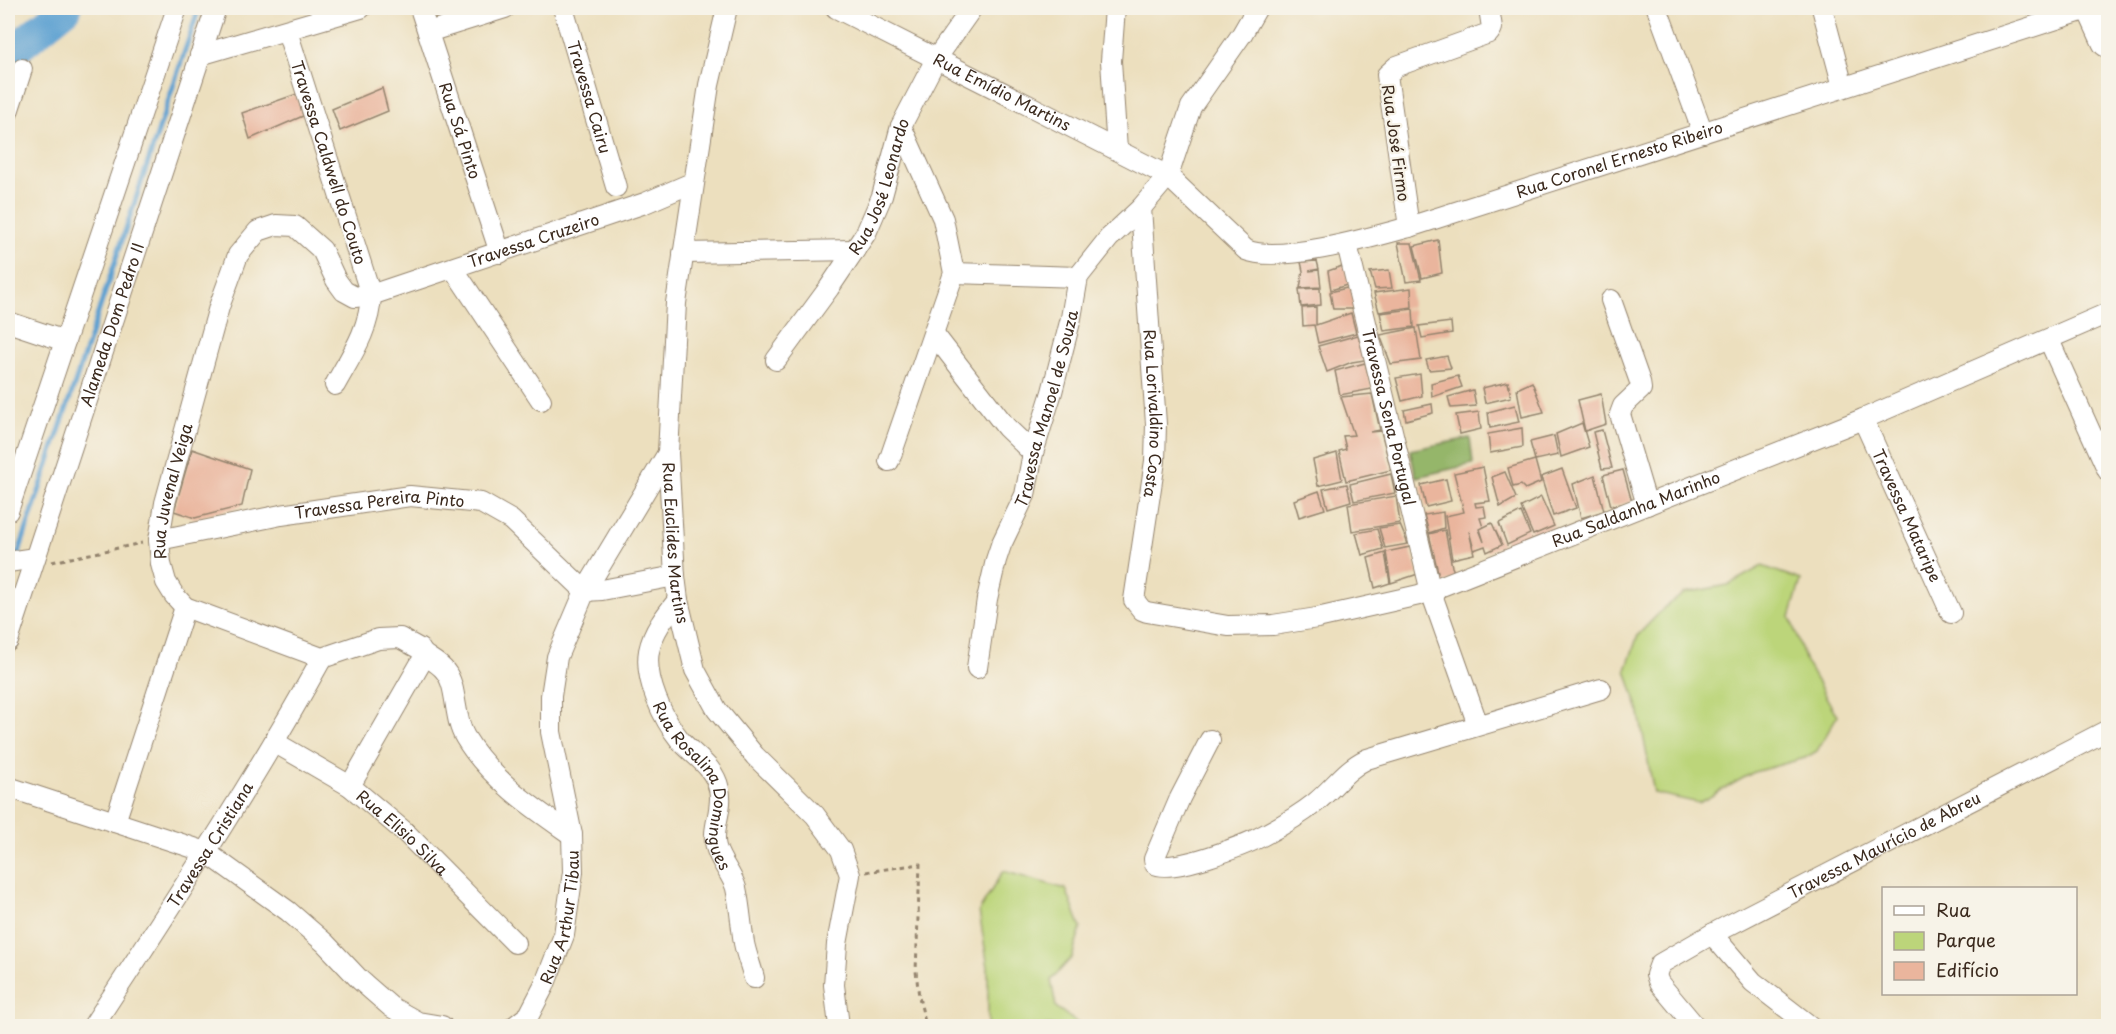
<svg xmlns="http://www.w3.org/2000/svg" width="2116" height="1034" viewBox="0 0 2116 1034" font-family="'Playpen Sans',sans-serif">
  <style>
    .green { fill: #bcd57a; stroke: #7c804c; stroke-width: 1.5 }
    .forest { fill: #95b66a; stroke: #687044; stroke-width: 1.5 }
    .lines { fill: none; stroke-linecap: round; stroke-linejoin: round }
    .stream { stroke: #5ca0d1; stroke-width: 5 }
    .river { stroke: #5ca0d1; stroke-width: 32 }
    .building { fill: #eab59d }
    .street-casing { stroke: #94846e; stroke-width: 22 }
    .primary-casing { stroke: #94846e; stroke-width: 34 }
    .path { stroke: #94846e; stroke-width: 3; stroke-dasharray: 4.5 4.5; stroke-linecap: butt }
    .street { stroke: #fff; stroke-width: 20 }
    .primary { stroke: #fff; stroke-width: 32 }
    .labels { text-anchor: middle; stroke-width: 4.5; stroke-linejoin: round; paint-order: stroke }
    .street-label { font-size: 16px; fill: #3b2a1e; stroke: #f7f3e8 }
  </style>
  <rect width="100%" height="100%" fill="#f7f3e8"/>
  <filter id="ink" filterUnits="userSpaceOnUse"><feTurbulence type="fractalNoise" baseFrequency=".0167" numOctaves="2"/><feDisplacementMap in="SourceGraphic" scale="12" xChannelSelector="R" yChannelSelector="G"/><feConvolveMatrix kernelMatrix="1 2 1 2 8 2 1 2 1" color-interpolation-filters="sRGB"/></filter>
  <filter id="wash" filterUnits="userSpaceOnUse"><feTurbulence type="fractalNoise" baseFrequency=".008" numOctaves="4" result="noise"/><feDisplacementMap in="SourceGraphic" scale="24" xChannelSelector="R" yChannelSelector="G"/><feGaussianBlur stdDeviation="1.35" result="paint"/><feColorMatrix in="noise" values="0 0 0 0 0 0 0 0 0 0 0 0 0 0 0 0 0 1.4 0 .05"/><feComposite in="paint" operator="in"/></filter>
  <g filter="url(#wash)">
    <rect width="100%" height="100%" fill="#ecdfbe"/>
    <!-- green -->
    <g class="green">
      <polygon points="1762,566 1801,580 1790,617 1806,662 1837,716 1817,751 1805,758 1754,772 1699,803 1654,793 1638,708 1626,670 1638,635 1664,608 1685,593 1728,585"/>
      <polygon points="1003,871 1066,889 1081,928 1072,957 1051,980 1056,1007 1081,1026 988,1026 988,967 979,911"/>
    </g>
    <!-- forest -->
    <polygon class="forest" points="1470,438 1473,464 1416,477 1410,450"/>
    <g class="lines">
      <!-- stream -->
      <g class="stream">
        <polyline points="18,555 199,8"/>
        <polyline points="8,588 15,566"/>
      </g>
      <!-- river -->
      <polyline class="river" points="8,59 18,47 66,8"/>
    </g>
    <g id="blocks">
      <!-- building -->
      <g class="building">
        <polygon points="382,88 388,111 340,131 332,109"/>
        <polygon points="297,94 303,116 250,139 242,113"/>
        <polygon points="1438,240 1442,273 1422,278 1414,246"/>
        <polygon points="1398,243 1412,243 1421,280 1406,282"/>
        <polygon points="1317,261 1319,269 1309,271 1319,270 1321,287 1300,288 1303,271 1301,262"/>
        <polygon points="1345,265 1350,284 1331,290 1328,271"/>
        <polygon points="1389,270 1392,288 1375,289 1370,272"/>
        <polygon points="1351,287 1356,309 1333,309 1330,292"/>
        <polygon points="1320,288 1321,305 1301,307 1299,289"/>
        <polygon points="1411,288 1412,307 1379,312 1374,293"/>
        <polygon points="1316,307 1316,325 1351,313 1356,333 1318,343 1314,325 1303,326 1302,308"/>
        <polygon points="1413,309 1414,327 1384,331 1380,313"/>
        <polygon points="1451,322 1452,333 1422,338 1419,326"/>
        <polygon points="1416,328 1421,360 1391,364 1380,335"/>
        <polygon points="1358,335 1365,360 1352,362 1327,372 1318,346"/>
        <polygon points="1447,356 1451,368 1429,370 1426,360"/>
        <polygon points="1365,363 1372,389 1340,395 1335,371"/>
        <polygon points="1420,374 1422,396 1402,401 1396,378"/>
        <polygon points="1458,376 1462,387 1432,397 1431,383"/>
        <polygon points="1508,382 1511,397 1485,403 1482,388"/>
        <polygon points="1532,382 1544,412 1522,417 1517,389"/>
        <polygon points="1473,390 1476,406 1451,408 1448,397"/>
        <polygon points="1372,394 1380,430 1370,432 1381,431 1391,470 1346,481 1339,451 1346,449 1343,436 1354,435 1341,397"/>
        <polygon points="1601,394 1606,424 1585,431 1578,400"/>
        <polygon points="1432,404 1433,413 1406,420 1404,410"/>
        <polygon points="1515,405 1519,422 1490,428 1488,412"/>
        <polygon points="1479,412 1481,429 1460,434 1456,415"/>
        <polygon points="1582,423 1589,447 1561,457 1556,434"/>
        <polygon points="1522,428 1523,447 1490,453 1488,434"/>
        <polygon points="1602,430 1612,468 1602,469 1593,432"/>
        <polygon points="1554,436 1558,455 1535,460 1530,442"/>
        <polygon points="192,449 250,469 242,506 195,518 174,511"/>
        <polygon points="1337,453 1342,480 1318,486 1313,460"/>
        <polygon points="1535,460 1541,482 1525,489 1521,485 1513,487 1508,468"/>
        <polygon points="1483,467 1490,501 1475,503 1476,507 1484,506 1486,517 1480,518 1483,527 1479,529 1484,542 1480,529 1492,523 1502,545 1487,552 1485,546 1474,550 1469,531 1474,554 1452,559 1445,516 1464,512 1454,473"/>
        <polygon points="1562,469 1576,508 1553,516 1541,477"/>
        <polygon points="1623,470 1632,502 1611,506 1603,475"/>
        <polygon points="1505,472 1516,498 1500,507 1492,477"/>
        <polygon points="1391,474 1395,493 1354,501 1350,484"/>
        <polygon points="1595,475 1604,511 1581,518 1573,484"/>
        <polygon points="1446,479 1451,501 1426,507 1421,485"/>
        <polygon points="1347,484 1351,501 1328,508 1323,489"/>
        <polygon points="1319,491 1325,509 1299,517 1294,500"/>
        <polygon points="1396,496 1400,523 1352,531 1348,504"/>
        <polygon points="1541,497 1554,526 1533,535 1521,507"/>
        <polygon points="1443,512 1444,528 1429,533 1424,515"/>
        <polygon points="1521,512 1530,534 1507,545 1499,523"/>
        <polygon points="1400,525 1408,544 1385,548 1379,528"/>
        <polygon points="1377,529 1383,549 1362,555 1356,533"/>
        <polygon points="1445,530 1452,567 1457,578 1439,585 1436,572 1438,572 1429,534"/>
        <polygon points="1410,547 1418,574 1391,583 1386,552"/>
        <polygon points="1385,553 1390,583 1375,588 1368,558"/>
      </g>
    </g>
  </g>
  <g filter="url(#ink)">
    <use href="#blocks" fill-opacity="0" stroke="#94846e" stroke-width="1.5"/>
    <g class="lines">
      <defs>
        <g id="street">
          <path id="s1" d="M420 8 500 253"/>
          <path id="s2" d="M563 8 616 187"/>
          <path id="s3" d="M727 8 709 85 676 303 668 453 675 576 678 600 695 670 717 710 755 756 815 815 841 850 850 875 837 944 834 985 839 1026"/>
          <path id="s4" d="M836 8 1168 176 1246 250C1279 264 1373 237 1409 227L2091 8"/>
          <polyline points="1115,8 1111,61 1117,150"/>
          <polyline points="1657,8 1703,133"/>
          <polyline points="1822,8 1843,87"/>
          <path id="s5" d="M287 31 371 295C370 329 351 356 335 385"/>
          <polyline points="428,32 505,8"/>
          <polyline points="200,55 361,8"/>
          <polyline points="8,112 22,69"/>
          <path id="s6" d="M1141 208 1156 424 1155 461 1134 600 1142 610 1147 612 1228 626 1273 625 1317 618 1419 595 1863 419 2108 313"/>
          <polyline points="1409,227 1387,75 1397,66 1489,33 1492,28 1489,8"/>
          <path id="s7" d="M1347 244 1431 592 1478 725"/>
          <polyline points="683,253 855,250"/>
          <polyline points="453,268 541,400"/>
          <polyline points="954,273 1078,277"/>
          <polyline points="1611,300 1640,382 1641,389 1623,406 1620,414 1647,505"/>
          <polyline points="8,322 65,341"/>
          <polyline points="934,334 1006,427 1033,453"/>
          <polyline points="2049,340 2108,471"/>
          <path id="s8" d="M776 360 829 288 866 233 882 196 901 126 936 59 972 8"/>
          <path id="s9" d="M1863 419 1951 613"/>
          <polyline points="889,461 954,273 943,219 901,126"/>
          <polyline points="8,511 177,8"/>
          <path id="s10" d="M159 540 281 515 410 496 481 503 511 520 585 591 602 590 675 576"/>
          <polyline points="8,562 35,558"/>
          <path id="s11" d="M678 600C666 615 653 631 649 651 644 679 663 719 680 740 694 756 714 766 719 789 724 808 711 828 716 847 720 862 732 874 736 888 740 906 741 925 744 943 746 954 751 966 754 978"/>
          <path id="s12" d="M8 641 216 8"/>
          <path d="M423 654C430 659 440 664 445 671 458 687 453 717 465 737 490 779 533 808 572 835"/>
          <path id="s13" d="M977 668 987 599 996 560 1001 545 1025 495 1033 453 1052 392 1071 318 1078 277 1109 238 1141 208 1168 176 1191 107 1242 34 1257 8"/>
          <path d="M1210 740 1180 798 1154 859 1155 864C1171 874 1246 845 1264 835 1281 826 1300 815 1315 803 1334 788 1345 769 1367 759L1601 689"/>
          <path id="s14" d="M274 742 350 786 406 833 515 943"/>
          <path id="s15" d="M350 786 423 659V654L420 649 400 638 378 639 322 658 185 607 174 595 166 582 161 564 159 540 165 503 219 307 238 255 258 231 276 225 295 226 322 250 336 280 344 291 355 297 371 295 645 203 694 182"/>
          <polyline points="8,787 206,852 288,911 325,943 360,980 391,1007 418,1022 442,1026"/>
          <polyline points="115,822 185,607"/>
          <polyline points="1712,934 1753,982 1810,1026"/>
          <path id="s16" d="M93 1026C172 905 252 785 322 658"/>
          <path id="s17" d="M515 1026 529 1015 544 986 564 935 573 872 572 835 551 732V696L557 657 585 591 668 453"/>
          <path id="s18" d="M1695 1026 1659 983 1656 975 1660 964 1712 934 2108 730"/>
        </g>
        <polyline id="primary" points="2093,8 2108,41"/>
      </defs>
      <!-- street casing -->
      <use href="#street" class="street-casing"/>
      <!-- primary casing -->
      <use href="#primary" class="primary-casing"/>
      <!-- path -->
      <g class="path">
        <polyline points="52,562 142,543"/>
        <polyline points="866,872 920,864 916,971 919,997 926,1026"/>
      </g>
      <!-- street -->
      <use href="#street" class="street"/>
      <!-- primary -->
      <use href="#primary" class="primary"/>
    </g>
  </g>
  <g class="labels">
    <!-- street labels -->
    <g class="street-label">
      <text dy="6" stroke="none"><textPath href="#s4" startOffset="186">Rua Emídio Martins</textPath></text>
      <text dy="6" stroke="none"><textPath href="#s2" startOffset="93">Travessa Cairu</textPath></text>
      <text dy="6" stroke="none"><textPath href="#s1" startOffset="129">Rua Sá Pinto</textPath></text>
      <text transform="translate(1396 143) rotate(82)" y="6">Rua José Firmo</text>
      <text dy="6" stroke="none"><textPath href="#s4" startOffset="867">Rua Coronel Ernesto Ribeiro</textPath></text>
      <text dy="6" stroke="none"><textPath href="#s5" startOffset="138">Travessa Caldwell do Couto</textPath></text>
      <text dy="6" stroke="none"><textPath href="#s8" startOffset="204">Rua José Leonardo</textPath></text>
      <text dy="6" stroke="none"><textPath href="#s15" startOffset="1130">Travessa Cruzeiro</textPath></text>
      <text dy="6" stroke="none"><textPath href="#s12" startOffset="333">Alameda Dom Pedro II</textPath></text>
      <text dy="6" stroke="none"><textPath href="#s13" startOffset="270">Travessa Manoel de Souza</textPath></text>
      <text dy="6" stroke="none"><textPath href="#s6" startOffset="206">Rua Lorivaldino Costa</textPath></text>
      <text dy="6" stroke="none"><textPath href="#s7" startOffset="178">Travessa Sena Portugal</textPath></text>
      <text dy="6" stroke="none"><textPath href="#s15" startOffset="532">Rua Juvenal Veiga</textPath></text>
      <text dy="6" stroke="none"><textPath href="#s10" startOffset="224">Travessa Pereira Pinto</textPath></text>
      <text dy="6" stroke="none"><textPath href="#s6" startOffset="922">Rua Saldanha Marinho</textPath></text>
      <text dy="6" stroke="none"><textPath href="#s9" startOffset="106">Travessa Mataripe</textPath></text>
      <text dy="6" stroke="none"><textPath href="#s3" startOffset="540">Rua Euclides Martins</textPath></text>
      <text dy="6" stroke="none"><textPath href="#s11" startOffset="207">Rua Rosalina Domingues</textPath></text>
      <text dy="6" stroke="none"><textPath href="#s14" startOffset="158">Rua Elisio Silva</textPath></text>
      <text dy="6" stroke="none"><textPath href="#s16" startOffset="216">Travessa Cristiana</textPath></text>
      <text dy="6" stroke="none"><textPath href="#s18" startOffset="330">Travessa Maurício de Abreu</textPath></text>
      <text dy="6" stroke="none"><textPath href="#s17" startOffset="122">Rua Arthur Tibau</textPath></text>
    </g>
  </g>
  <!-- margin -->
  <rect width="2116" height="1034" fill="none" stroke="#f7f3e8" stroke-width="30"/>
  <!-- legend -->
  <rect x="1882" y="887" width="195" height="108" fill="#f7f3e8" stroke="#aca397" stroke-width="1.5"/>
  <rect x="1894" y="906" width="30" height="9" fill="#ffffff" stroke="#aca397" stroke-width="1.5"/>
  <text x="1936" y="917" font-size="18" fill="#3b2a1e">Rua</text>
  <rect x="1894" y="932" width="30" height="18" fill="#bcd57a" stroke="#aca397" stroke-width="1.5"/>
  <text x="1936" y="947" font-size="18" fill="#3b2a1e">Parque</text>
  <rect x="1894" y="962" width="30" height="18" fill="#eab59d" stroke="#aca397" stroke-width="1.5"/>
  <text x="1936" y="977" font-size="18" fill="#3b2a1e">Edifício</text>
</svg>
